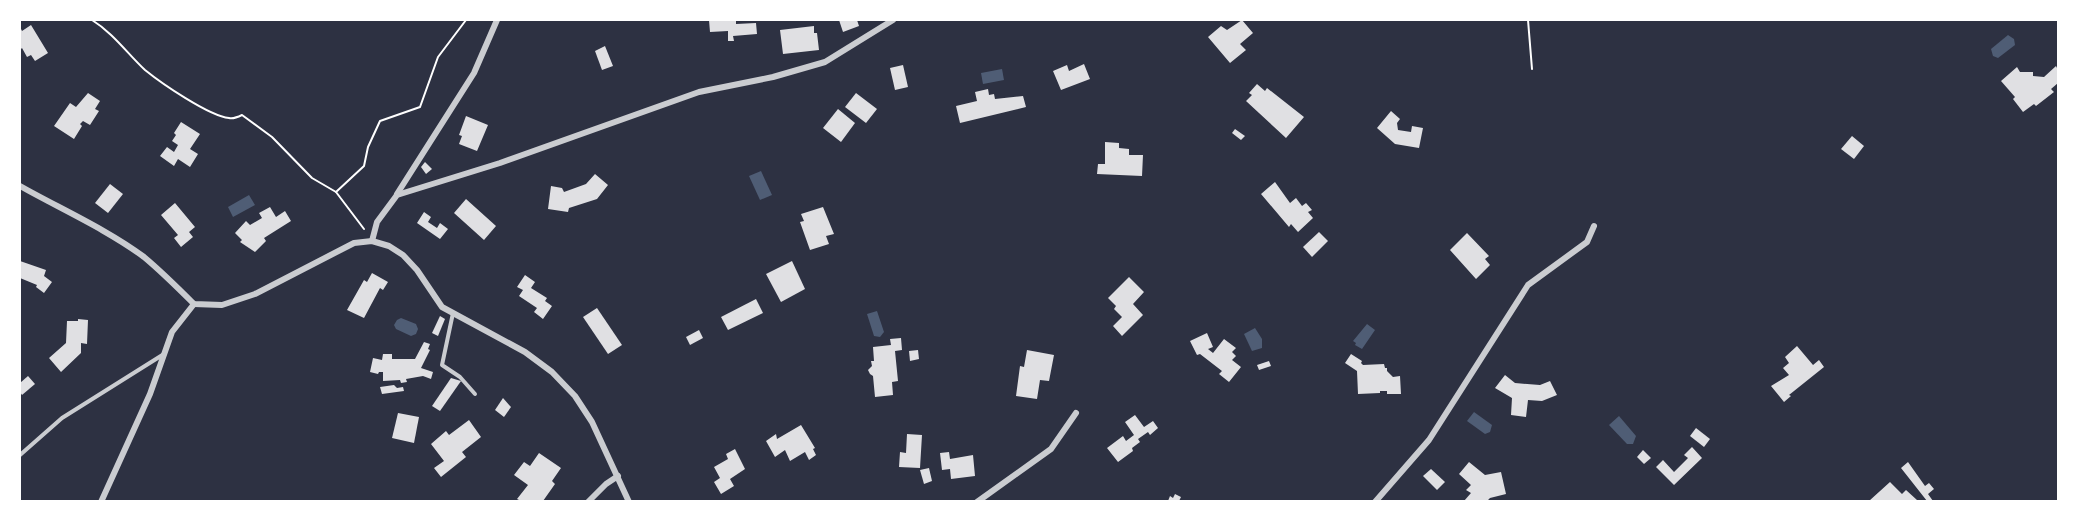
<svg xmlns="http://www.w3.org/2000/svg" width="2078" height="521" viewBox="0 0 2078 521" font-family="Overpass,sans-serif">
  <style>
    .water { fill: #4f5d75 }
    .building { fill: #e0e0e3 }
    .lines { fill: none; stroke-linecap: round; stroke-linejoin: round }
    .path { stroke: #fff; stroke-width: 2 }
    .service { stroke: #caccd0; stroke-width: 4 }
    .minor { stroke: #caccd0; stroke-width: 6 }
  </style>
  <rect width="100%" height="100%" fill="#2d3142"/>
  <!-- water -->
  <g class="water">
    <polygon points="2008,35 2014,39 2015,45 1998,58 1993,56 1991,49"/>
    <polygon points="1002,69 1004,80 983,84 981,73"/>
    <polygon points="761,171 772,195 760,200 749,176"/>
    <polygon points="249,195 255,205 233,217 228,207"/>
    <polygon points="877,311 884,332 880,337 874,336 867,314"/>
    <polygon points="401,318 416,324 418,329 416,334 411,336 396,329 394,325 397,320"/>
    <polygon points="1367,324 1375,330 1362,349 1355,345 1356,343 1353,341"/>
    <polygon points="1255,328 1262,339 1262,348 1252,351 1244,334"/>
    <polygon points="1474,412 1492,425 1490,432 1485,434 1467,421"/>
    <polygon points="1619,416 1636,436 1633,444 1627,444 1609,425"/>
  </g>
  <!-- building -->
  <g class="building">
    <polygon points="709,20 736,20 736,24 756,23 757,34 733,36 734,41 728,41 728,31 710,32"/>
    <polygon points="839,20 857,20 859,26 843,32"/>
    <polygon points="1242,20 1253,33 1240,44 1246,50 1230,63 1208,37 1221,26 1227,30"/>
    <polygon points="31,25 48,53 35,61 31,55 27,57 22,48 20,50 20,27 22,31"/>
    <polygon points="814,26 814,33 817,33 819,50 783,54 780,30"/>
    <polygon points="605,46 613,66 602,70 595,51"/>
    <polygon points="1084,64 1090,79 1061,90 1053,71 1067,65 1069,71"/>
    <polygon points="903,65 908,87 895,90 890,68"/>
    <polygon points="2056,66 2058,70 2058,83 2051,89 2054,92 2036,106 2034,104 2023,112 2013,99 2015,97 2001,81 2017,67 2020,72 2033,72 2033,76 2044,77"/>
    <polygon points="1257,84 1265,91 1267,88 1304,117 1286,138 1246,101 1252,95 1249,93"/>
    <polygon points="988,89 989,95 994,94 995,99 1023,96 1026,107 960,123 956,106 977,101 975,92"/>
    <polygon points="88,93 100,101 95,109 99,111 90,125 83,121 80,124 82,126 74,139 54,126 70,103 76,107"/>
    <polygon points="856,93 877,109 866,123 845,107"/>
    <polygon points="838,109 855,123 841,142 823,128"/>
    <polygon points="1391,111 1400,119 1397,123 1398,130 1411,132 1412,126 1423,128 1419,148 1395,144 1377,128"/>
    <polygon points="466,116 488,125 477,151 459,144 462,136 459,135"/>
    <polygon points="181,122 200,134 190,149 198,154 190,167 178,159 174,166 160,156 167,147 174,152 178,145 172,141 176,135 174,133"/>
    <polygon points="1235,129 1245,136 1241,140 1232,133"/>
    <polygon points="1852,136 1864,146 1854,159 1841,149"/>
    <polygon points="1105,142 1119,143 1119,148 1129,149 1129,155 1143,155 1142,176 1097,174 1098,164 1105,164"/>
    <polygon points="425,162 432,169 426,174 421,167"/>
    <polygon points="595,174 608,185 597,199 569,208 568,212 548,209 551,186 562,188 564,192 586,184"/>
    <polygon points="1275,182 1290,203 1296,198 1302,206 1306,203 1312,210 1308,212 1313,218 1298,232 1291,224 1289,227 1261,194"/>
    <polygon points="110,184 123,194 108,213 95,203"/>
    <polygon points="466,199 496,226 484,240 454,213"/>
    <polygon points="175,203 195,227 189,232 193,237 181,247 174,238 178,235 161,215"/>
    <polygon points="270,207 276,217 285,211 291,221 264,238 266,241 255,252 240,242 242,240 235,233 246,221 250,225 262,218 259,213"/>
    <polygon points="823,207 834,234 826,236 829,244 810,250 800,222 804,221 801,214"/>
    <polygon points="424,212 431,217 428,222 437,228 440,223 448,229 440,239 417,223"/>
    <polygon points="1319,232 1328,241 1312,257 1303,247"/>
    <polygon points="1467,233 1489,256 1485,259 1490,265 1476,279 1450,250"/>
    <polygon points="20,261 46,270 44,276 52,282 44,293 36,287 37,285 20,278"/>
    <polygon points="792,261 805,289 781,302 766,274"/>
    <polygon points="372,273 388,282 383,290 380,288 364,318 347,310 364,280 367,282"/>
    <polygon points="525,275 535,282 531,288 547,298 545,301 552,306 543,319 534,312 537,308 519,296 523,290 517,287"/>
    <polygon points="1129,277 1144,292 1133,304 1143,315 1122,336 1113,326 1122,317 1114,309 1116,306 1108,298"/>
    <polygon points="756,299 763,313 728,330 721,317"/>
    <polygon points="597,308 622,345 608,354 583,317"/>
    <polygon points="440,316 445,319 438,336 432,333"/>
    <polygon points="78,319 88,320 87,344 81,343 81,353 61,372 49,358 66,343 67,321 78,321"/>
    <polygon points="699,330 703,338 690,345 686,337"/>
    <polygon points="1207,333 1213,347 1208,349 1213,353 1224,339 1236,348 1232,352 1236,356 1232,360 1241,367 1229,382 1219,374 1222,371 1200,354 1197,355 1190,341"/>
    <polygon points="901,338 902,350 895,351 898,381 892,382 893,395 875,397 873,376 870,374 868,370 872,366 871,361 874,361 873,347 891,345 890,339"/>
    <polygon points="424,342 430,344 428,349 430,350 421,368 433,372 431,379 423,376 406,379 407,382 401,383 400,380 383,381 383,372 379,372 378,374 370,372 373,358 382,360 383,354 392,354 392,359 415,359"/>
    <polygon points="1797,346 1813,365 1819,360 1824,367 1789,395 1791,396 1784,402 1771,386 1789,375 1783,368 1789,363 1785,357"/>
    <polygon points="918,350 919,359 910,361 909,351"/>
    <polygon points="1027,350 1054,355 1049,381 1040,380 1037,399 1016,396 1020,366 1024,367"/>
    <polygon points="1351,354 1362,361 1361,363 1363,365 1384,364 1385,368 1387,368 1387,371 1393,377 1400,376 1401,394 1387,394 1387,391 1380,391 1380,393 1358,394 1357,371 1345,363"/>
    <polygon points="1269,361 1271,366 1259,370 1257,365"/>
    <polygon points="1505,375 1515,383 1540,385 1550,381 1557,395 1542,401 1528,400 1526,417 1511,415 1512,398 1495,388"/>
    <polygon points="28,376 35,384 22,395 20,392 20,383"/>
    <polygon points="451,378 461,381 440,411 432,406"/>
    <polygon points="394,385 397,388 403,387 404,391 382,394 380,387"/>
    <polygon points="503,398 511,407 504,417 495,410"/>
    <polygon points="398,413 419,417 414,443 392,438"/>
    <polygon points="1135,415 1144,427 1153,421 1158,428 1150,435 1148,432 1138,439 1140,442 1132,448 1133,451 1118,462 1107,448 1123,436 1126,441 1134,435 1125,422"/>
    <polygon points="469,420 481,437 462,452 466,457 441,477 434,468 444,461 431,444 446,431 449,435"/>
    <polygon points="801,425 815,448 813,449 816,455 809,460 805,452 790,461 785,450 775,457 766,441 776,434 777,439"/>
    <polygon points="1696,428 1710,439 1704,447 1690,436"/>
    <polygon points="907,434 922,435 920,468 899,467 900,452 906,453"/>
    <polygon points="1692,447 1702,458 1674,485 1656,467 1663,460 1674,472 1688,458 1684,455"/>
    <polygon points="735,449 745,469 730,479 734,486 721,494 714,482 720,478 714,467 728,459 726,454"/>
    <polygon points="1643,450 1651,458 1644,464 1637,457"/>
    <polygon points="949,452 950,459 973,455 975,476 951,479 950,469 942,470 940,453"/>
    <polygon points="539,453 561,468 552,481 555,484 543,501 521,501 517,499 528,485 514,475 524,462 530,466"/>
    <polygon points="1469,462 1485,475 1501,472 1506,494 1490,498 1487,501 1464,501 1471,493 1466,490 1471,485 1459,474"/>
    <polygon points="1908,462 1925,486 1929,483 1934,489 1928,494 1933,501 1927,501 1901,468"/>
    <polygon points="929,468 932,481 924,484 920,470"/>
    <polygon points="1431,469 1445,482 1437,490 1423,476"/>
    <polygon points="1890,482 1902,494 1906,490 1917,500 1869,501"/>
    <polygon points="1175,494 1181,497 1179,501 1168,501 1170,496 1173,498"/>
  </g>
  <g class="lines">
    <!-- path -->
    <g class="path">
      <path d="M92 20C113 33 127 53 145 70 161 83 209 116 229 118 233 119 238 117 242 115L272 137 312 178 336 192"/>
      <polyline points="1528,20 1532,69"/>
      <polyline points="364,229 336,192 364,166 368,147 380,121 420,107 438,57 466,20"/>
    </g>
    <!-- service -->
    <g class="service">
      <polyline points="453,313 442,365 460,377 475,394"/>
      <polyline points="20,455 62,418 164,354"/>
    </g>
    <!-- minor -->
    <g class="minor">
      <path d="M20 186C59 208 108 230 144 257 162 272 178 288 194 304L222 305 255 294 354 243 372 241 389 246 403 255 417 270 442 307 525 352 552 372 575 396 592 422 629 502"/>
      <polyline points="397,194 474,73 497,20"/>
      <polyline points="372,241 377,222 397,195 500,163 699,92 773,77 825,62 893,20"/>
      <polyline points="101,502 150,394 172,332 194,304"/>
      <polyline points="588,502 606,484 618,476"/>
      <polyline points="977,502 1051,449 1076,413"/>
      <polyline points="1375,502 1429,440 1528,285 1587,242 1594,226"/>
    </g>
  </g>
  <!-- border -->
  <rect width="2078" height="521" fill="none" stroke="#ffffff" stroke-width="42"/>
</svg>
